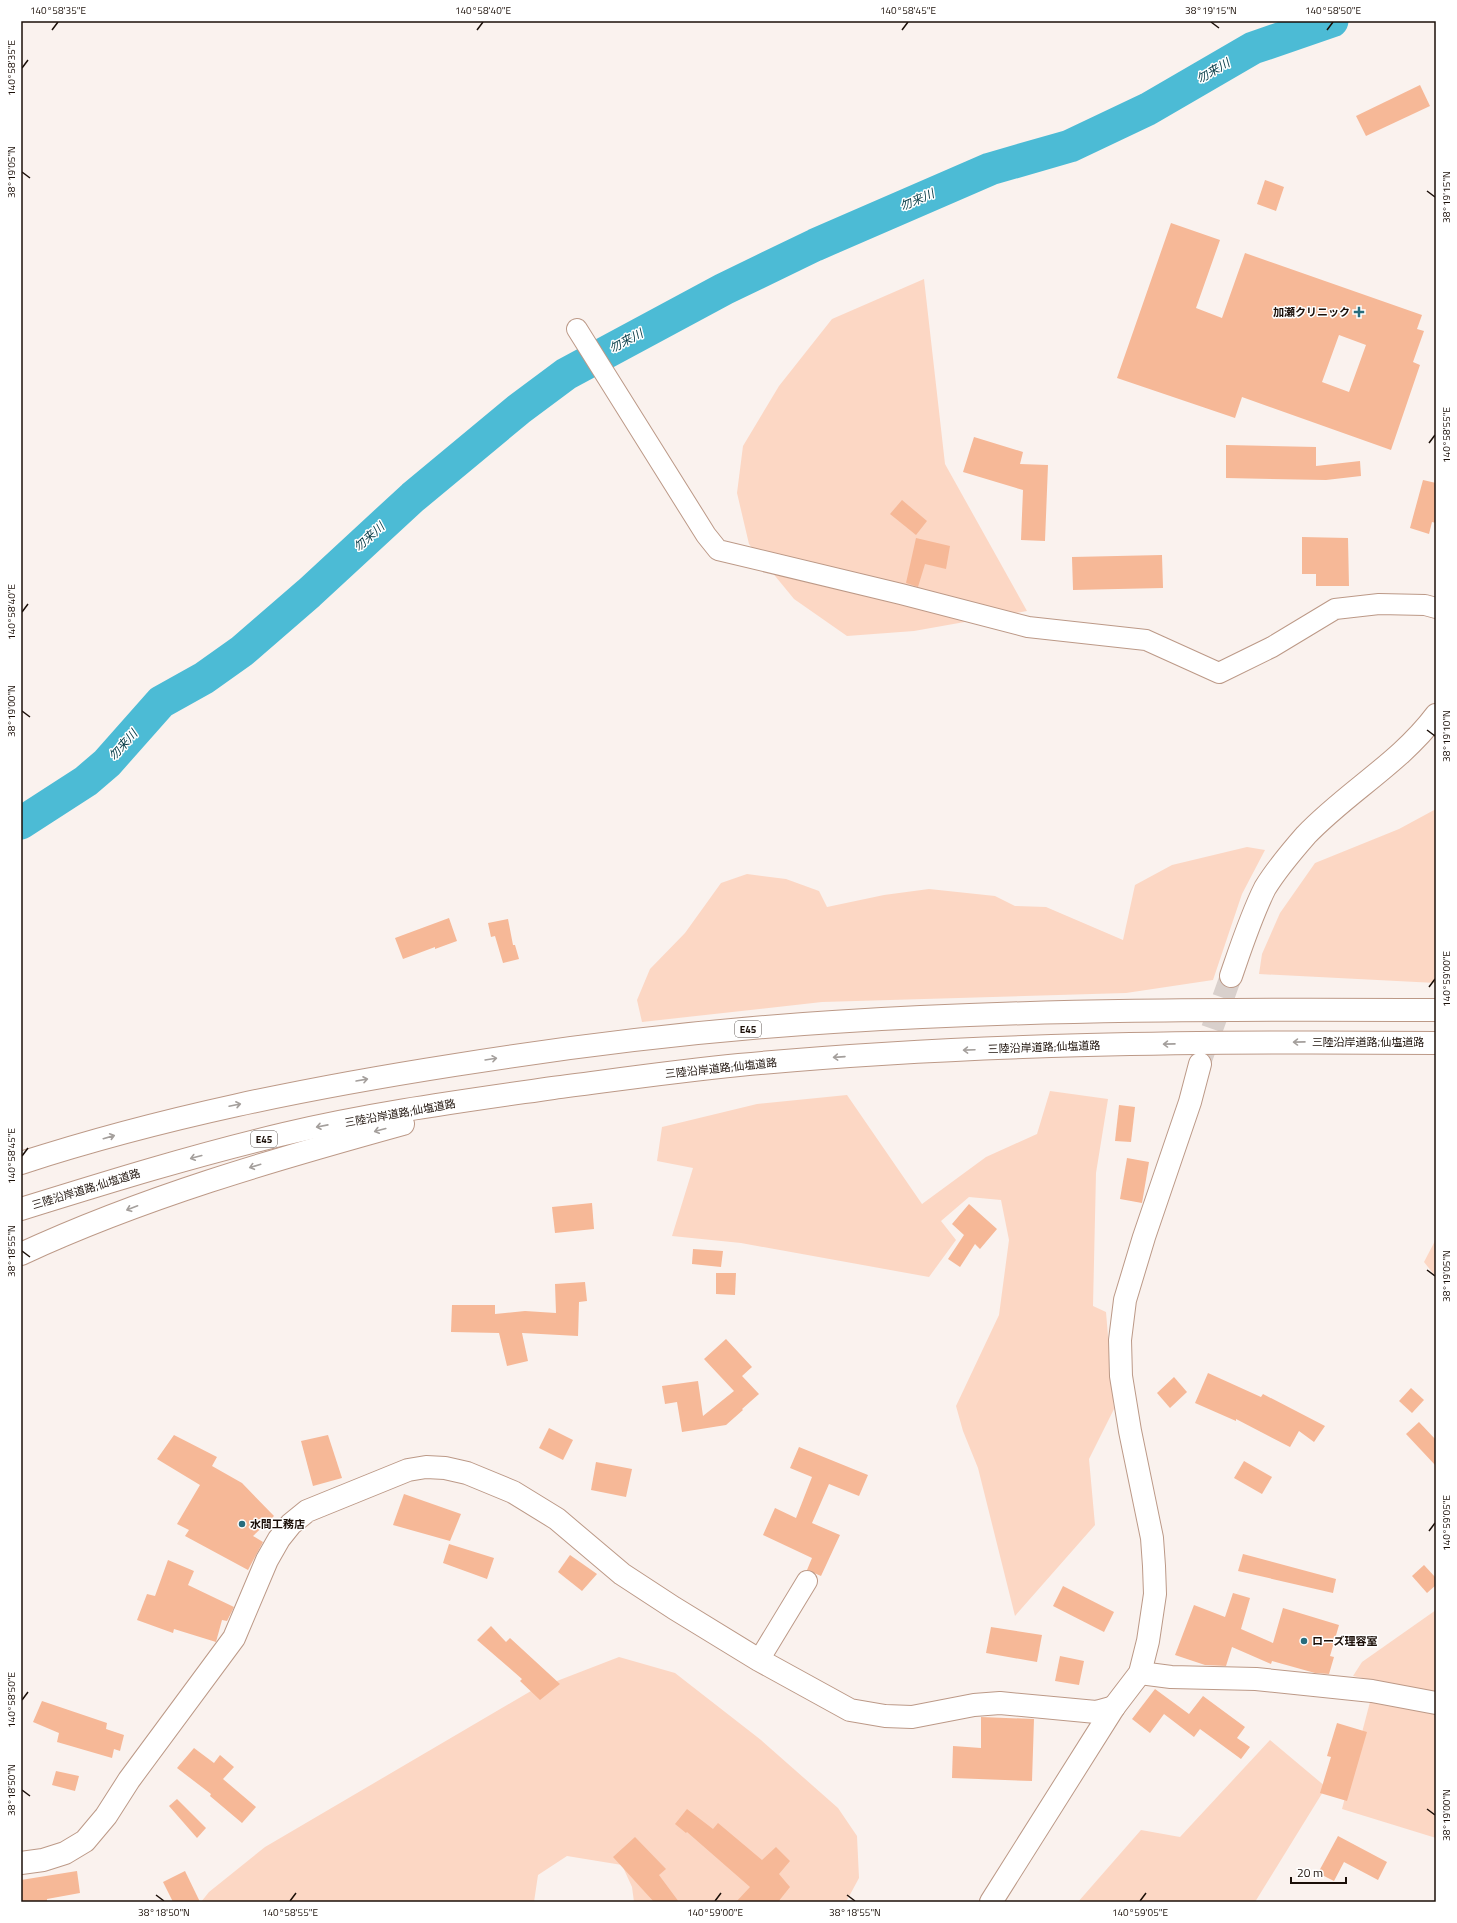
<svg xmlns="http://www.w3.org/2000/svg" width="1457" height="1923" viewBox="0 0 1457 1923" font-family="'Titillium Web','Noto Sans JP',sans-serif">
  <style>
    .green { fill: #fcd7c4 }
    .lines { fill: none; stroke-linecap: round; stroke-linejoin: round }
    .river { stroke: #4cbbd5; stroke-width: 33 }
    .building { fill: #f6b897; fill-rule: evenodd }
    .tertiary-tunnel { stroke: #d9d0cc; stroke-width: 22; stroke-dasharray: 22 11; stroke-linecap: butt }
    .minor-casing { stroke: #bc9987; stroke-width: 22 }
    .tertiary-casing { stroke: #bc9987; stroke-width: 24 }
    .motorway-casing { stroke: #bc9987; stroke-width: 24 }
    .minor { stroke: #fff; stroke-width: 20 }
    .tertiary { stroke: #fff; stroke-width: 22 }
    .motorway { stroke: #fff; stroke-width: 22 }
    .oneway { stroke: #a49f9c }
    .ticks { fill: none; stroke: #1b0f08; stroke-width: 1.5 }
    .poi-dot { fill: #286d7d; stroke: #fff; stroke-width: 1.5 }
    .labels { text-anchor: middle; stroke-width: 3; stroke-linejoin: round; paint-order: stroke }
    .shield { fill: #fff; stroke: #5f5752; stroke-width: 1 }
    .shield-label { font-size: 10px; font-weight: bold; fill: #1b0f08 }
    .poi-label { font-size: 11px; font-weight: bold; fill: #1b0f08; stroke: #fff; text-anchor: start }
    .street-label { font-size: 11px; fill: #1b0f08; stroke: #fff }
    .water-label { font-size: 12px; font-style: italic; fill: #063b46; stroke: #fff }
    .neatline { fill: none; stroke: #1b0f08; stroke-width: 1.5 }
    .ticks-label { font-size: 10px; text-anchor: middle; fill: #1b0f08 }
  </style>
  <rect width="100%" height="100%" fill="#faf2ee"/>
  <!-- green -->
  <g class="green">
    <polygon points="924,279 945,464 1027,611 914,631 847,636 794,599 749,544 737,493 743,446 779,386 832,319"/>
    <polygon points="1436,809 1436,983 1259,974 1262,954 1280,913 1315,863 1399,829"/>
    <polygon points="1247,847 1265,850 1242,894 1213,980 1126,993 822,1002 642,1022 637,1000 650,969 685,933 721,883 747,874 786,879 819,891 827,907 884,895 929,889 995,896 1015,906 1046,907 1123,940 1135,885 1172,865"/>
    <polygon points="1050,1091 1108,1099 1096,1173 1093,1306 1106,1312 1114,1409 1089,1459 1095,1525 1015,1616 978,1468 963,1431 956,1406 999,1315 1009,1240 1001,1200 969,1197 941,1221 956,1240 929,1277 741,1243 672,1236 693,1168 657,1161 662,1127 757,1104 847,1095 922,1204 986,1157 1037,1134"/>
    <polygon points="1436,1239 1436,1277 1424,1262"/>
    <polygon points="1436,1610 1436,1694 1353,1676 1362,1662"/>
    <polygon points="619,1657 675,1673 761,1740 838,1808 857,1836 859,1878 846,1902 634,1902 632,1887 622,1865 567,1856 538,1875 534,1902 201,1902 209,1892 265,1847 531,1691"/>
    <polygon points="1370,1702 1436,1713 1436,1838 1342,1809"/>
    <polygon points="1270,1740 1326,1787 1255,1902 1078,1902 1141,1830 1180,1837"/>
  </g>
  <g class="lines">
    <!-- river -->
    <polyline class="river" points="21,823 86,781 107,763 161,702 204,678 242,651 309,593 413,497 519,409 566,374 724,289 815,245 990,169 1070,146 1148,109 1253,48 1332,21"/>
  </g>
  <!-- building -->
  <g class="building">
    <polygon points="1420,85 1430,106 1366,136 1356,116"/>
    <polygon points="1265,180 1284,187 1276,211 1257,204"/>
    <path d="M1171 223 1220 240 1196 308 1222 318 1245 253 1422 315 1417 329 1424 331 1413 362 1420 365 1391 450 1242 397 1235 418 1117 378ZM1339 335 1366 345 1349 392 1322 382Z"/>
    <polygon points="974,437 1023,452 1020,464 1048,465 1045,541 1021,540 1023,490 963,472"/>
    <polygon points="1226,445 1316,447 1316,466 1360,461 1361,476 1326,480 1226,478"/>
    <polygon points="1423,480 1436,483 1436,523 1432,522 1429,534 1410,528"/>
    <polygon points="902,500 927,521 916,535 890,514"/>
    <polygon points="1302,537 1348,538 1349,586 1316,586 1316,574 1302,574"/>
    <polygon points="916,538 950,546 946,569 925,564 918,587 906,583"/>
    <polygon points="1162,555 1163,588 1073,590 1072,557"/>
    <polygon points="449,918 457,941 435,949 435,947 403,959 395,938"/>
    <polygon points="508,919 513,945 515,945 519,959 503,963 495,936 491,937 488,923"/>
    <polygon points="1119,1105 1135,1107 1131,1142 1115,1141"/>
    <polygon points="1127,1158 1149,1162 1142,1203 1120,1199"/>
    <polygon points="592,1203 594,1229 555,1233 552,1207"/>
    <polygon points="969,1204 997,1229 980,1249 975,1244 960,1267 948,1259 964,1235 952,1224"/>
    <polygon points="693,1249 723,1251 721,1267 692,1264"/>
    <polygon points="716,1273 736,1273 735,1295 716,1294"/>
    <polygon points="585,1282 587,1301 579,1302 578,1336 522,1333 528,1361 507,1366 499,1333 451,1332 452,1305 495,1305 495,1314 525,1311 556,1313 555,1284"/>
    <polygon points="726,1339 752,1367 742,1376 759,1394 742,1409 743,1410 726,1425 682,1432 677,1402 665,1404 662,1386 698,1381 703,1416 734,1391 704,1359"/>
    <polygon points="1208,1373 1261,1397 1263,1394 1325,1426 1314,1442 1299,1431 1290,1447 1236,1419 1236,1421 1195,1403"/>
    <polygon points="1174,1377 1187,1392 1170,1408 1157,1393"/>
    <polygon points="1411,1388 1424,1400 1412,1413 1399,1401"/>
    <polygon points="1419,1422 1436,1440 1436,1466 1406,1434"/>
    <polygon points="549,1428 573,1440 563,1460 539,1448"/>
    <polygon points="174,1435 217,1457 212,1466 242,1483 274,1516 253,1536 263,1542 248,1570 185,1536 189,1530 177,1524 200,1485 157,1459"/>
    <polygon points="328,1435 342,1478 313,1486 301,1441"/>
    <polygon points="799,1447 868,1475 859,1496 829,1484 812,1523 840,1535 821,1576 807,1570 812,1558 763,1535 775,1508 796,1518 812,1477 790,1468"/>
    <polygon points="1244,1461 1272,1477 1262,1494 1234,1478"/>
    <polygon points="596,1462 632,1469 626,1497 591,1490"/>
    <polygon points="404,1494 461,1514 450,1541 393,1525"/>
    <polygon points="449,1544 494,1558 487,1579 443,1563"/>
    <polygon points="1243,1554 1336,1579 1333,1593 1238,1571"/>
    <polygon points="570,1555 597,1574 582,1591 558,1572"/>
    <polygon points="168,1560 194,1571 188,1585 234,1607 227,1621 222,1620 216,1642 174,1629 173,1633 137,1620 147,1594 155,1596"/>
    <polygon points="1424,1565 1436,1578 1436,1585 1427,1593 1412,1576"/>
    <polygon points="1063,1586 1114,1612 1104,1632 1053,1606"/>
    <polygon points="1233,1593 1250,1598 1241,1629 1273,1643 1283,1608 1339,1625 1330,1656 1334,1657 1329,1674 1315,1673 1272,1661 1271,1664 1232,1647 1226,1666 1205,1665 1175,1655 1194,1605 1225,1617"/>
    <polygon points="491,1626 506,1642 510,1638 560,1684 540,1700 520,1681 522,1679 477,1640"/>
    <polygon points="991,1627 1042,1635 1037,1662 986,1653"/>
    <polygon points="1060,1656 1084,1661 1079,1685 1055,1681"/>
    <polygon points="1155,1689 1189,1714 1203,1696 1245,1727 1237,1738 1250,1747 1241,1759 1200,1729 1194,1737 1164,1714 1150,1733 1132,1719"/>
    <polygon points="42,1701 107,1723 106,1729 124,1735 120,1751 114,1749 112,1758 57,1742 59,1733 33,1722"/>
    <polygon points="981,1717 1034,1719 1032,1781 952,1778 953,1746 981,1748"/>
    <polygon points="1337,1723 1367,1732 1347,1801 1320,1793 1331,1757 1327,1756"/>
    <polygon points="194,1748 214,1763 220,1755 234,1767 223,1779 256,1807 242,1823 210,1796 211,1794 177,1768"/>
    <polygon points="56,1771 79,1776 75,1791 52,1785"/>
    <polygon points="177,1799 206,1828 197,1838 169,1806"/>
    <polygon points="687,1809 713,1829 718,1823 762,1860 776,1847 790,1861 779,1874 790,1887 778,1902 736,1902 750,1887 687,1832 686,1833 675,1824"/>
    <polygon points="1338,1836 1387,1862 1378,1880 1344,1862 1334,1881 1318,1873"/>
    <polygon points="635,1837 666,1869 659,1875 679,1902 654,1902 613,1857"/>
    <polygon points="77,1871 80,1893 47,1899 47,1902 21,1902 21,1880"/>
    <polygon points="185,1871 200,1902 173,1902 163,1882"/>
  </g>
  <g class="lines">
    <!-- tertiary-tunnel -->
    <polyline class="tertiary-tunnel" points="1201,1060 1231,976"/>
    <defs>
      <g id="minor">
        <polyline points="577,329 706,535 718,550 901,594 1028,627 1146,640 1219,673 1272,647 1335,609 1379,604 1425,605 1436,608"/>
        <polyline points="759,1660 807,1581"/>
      </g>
      <g id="tertiary">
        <path d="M1231 976C1241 947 1251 916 1265 888 1276 870 1292 851 1306 835 1347 792 1400 763 1436 715"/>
        <polyline points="1140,1673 1171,1677 1256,1679 1372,1691 1436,1703"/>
        <polyline points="21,1863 43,1860 65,1853 85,1841 106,1816 129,1780 234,1638 267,1560 279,1539 291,1524 307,1511 408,1470 426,1467 445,1468 467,1473 513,1492 557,1519 622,1574 674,1608 759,1660 850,1710 885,1716 912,1717 974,1705 1000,1703 1096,1712 1114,1707"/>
        <polyline points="991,1902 1114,1707 1140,1673 1148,1641 1155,1594 1154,1566 1152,1538 1130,1431 1121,1376 1120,1340 1125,1300 1144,1237 1190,1102 1200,1064"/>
      </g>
      <g id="motorway">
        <path d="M21 1163C163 1117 308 1088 455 1065 580 1045 706 1030 833 1022 1033 1009 1235 1009 1436 1010"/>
        <path d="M21 1209C108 1182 195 1155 284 1134 372 1113 463 1101 553 1088 615 1080 677 1071 739 1065 970 1043 1204 1041 1436 1043"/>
        <path d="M21 1254C144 1197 273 1160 403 1124"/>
      </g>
    </defs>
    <!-- minor casing -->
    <use href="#minor" class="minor-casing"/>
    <!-- tertiary casing -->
    <use href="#tertiary" class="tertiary-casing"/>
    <!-- motorway casing -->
    <use href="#motorway" class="motorway-casing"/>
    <!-- minor -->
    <use href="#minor" class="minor"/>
    <!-- tertiary -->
    <use href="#tertiary" class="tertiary"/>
    <!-- motorway -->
    <use href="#motorway" class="motorway"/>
  </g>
  <!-- one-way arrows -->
  <defs><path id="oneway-shaft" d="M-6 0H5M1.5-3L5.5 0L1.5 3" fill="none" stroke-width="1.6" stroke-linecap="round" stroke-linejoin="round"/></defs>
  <g class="oneway">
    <use href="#oneway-shaft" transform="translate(1299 1042) rotate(179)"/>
    <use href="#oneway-shaft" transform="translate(1169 1044) rotate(179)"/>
    <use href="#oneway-shaft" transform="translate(969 1050) rotate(178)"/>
    <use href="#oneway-shaft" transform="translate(839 1057) rotate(176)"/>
    <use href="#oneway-shaft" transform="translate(491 1059) rotate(-9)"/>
    <use href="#oneway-shaft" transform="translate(362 1080) rotate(-10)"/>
    <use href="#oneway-shaft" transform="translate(235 1105) rotate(-12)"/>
    <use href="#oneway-shaft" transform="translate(322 1126) rotate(169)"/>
    <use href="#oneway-shaft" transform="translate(380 1130) rotate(165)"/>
    <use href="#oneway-shaft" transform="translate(109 1137) rotate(-16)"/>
    <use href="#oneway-shaft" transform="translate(196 1157) rotate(165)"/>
    <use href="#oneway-shaft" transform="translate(255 1166) rotate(163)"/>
    <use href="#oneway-shaft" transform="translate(132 1208) rotate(159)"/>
  </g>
  <!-- ticks -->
  <path class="ticks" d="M1211 22 1219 28M52 30 58 22M477 30 483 22M902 30 908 22M1327 30 1333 22M22 68 28 60M22 172 30 178M1427 191 1435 197M1429 443 1435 435M22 612 28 604M22 711 30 717M1427 730 1435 736M1429 987 1435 979M22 1156 28 1148M22 1251 30 1257M1427 1270 1435 1276M1429 1531 1435 1523M22 1700 28 1692M22 1790 30 1796M1427 1809 1435 1815M156 1895 164 1901M847 1895 855 1901M290 1901 296 1893M715 1901 721 1893M1140 1901 1146 1893"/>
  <!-- markers -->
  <g class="poi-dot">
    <path d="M1357 306h4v4h4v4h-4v4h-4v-4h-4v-4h4z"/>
    <circle cx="242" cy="1524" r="4"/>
    <circle cx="1304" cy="1641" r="4"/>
  </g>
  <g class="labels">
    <!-- shield labels -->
    <g class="shield">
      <rect x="735" y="1021" width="26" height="16" rx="3"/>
      <rect x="251" y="1131" width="26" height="16" rx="3"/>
    </g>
    <g class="shield-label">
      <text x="748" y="1033">E45</text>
      <text x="264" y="1143">E45</text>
    </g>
    <!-- poi labels -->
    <g class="poi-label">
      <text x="1350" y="316" text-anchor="end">加瀬クリニック</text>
      <text x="250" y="1528">水間工務店</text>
      <text x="1312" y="1645">ローズ理容室</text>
    </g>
    <!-- street labels -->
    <g class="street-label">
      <text x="1368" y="1046">三陸沿岸道路;仙塩道路</text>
      <text transform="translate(1044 1047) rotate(-2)" y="4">三陸沿岸道路;仙塩道路</text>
      <text transform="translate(721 1068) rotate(-6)" y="4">三陸沿岸道路;仙塩道路</text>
      <text transform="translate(400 1113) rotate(-10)" y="4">三陸沿岸道路;仙塩道路</text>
      <text transform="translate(86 1189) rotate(-17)" y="4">三陸沿岸道路;仙塩道路</text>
    </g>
    <!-- water labels -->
    <g class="water-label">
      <text transform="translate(1213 71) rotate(-30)" y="4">勿来川</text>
      <text transform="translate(917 200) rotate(-23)" y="4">勿来川</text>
      <text transform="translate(626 341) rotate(-28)" y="4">勿来川</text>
      <text transform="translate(369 537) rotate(-42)" y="4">勿来川</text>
      <text transform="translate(123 745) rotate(-48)" y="4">勿来川</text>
    </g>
  </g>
  <!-- border -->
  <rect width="1457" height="1923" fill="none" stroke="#ffffff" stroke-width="44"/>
  <!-- scale -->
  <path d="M1291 1877v6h55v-6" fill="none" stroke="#1b0f08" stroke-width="2"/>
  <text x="1297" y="1877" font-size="12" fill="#1b0f08" stroke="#ffffff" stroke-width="3" paint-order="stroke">20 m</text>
  <rect x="22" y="22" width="1413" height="1879" class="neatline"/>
  <g class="ticks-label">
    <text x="58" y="14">140°58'35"E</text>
    <text x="483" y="14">140°58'40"E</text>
    <text x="908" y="14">140°58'45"E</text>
    <text x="1211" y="14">38°19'15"N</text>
    <text x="1333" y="14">140°58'50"E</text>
    <text transform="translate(11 68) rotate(-90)" y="4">140°58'35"E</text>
    <text transform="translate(11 172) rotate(-90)" y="4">38°19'05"N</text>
    <text transform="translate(1446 197) rotate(-90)" y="4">38°19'15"N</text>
    <text transform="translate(1446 435) rotate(-90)" y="4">140°58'55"E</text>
    <text transform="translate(11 612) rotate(-90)" y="4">140°58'40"E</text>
    <text transform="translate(11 711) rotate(-90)" y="4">38°19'00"N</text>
    <text transform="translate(1446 736) rotate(-90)" y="4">38°19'10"N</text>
    <text transform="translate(1446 979) rotate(-90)" y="4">140°59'00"E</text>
    <text transform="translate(11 1156) rotate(-90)" y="4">140°58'45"E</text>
    <text transform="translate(11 1251) rotate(-90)" y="4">38°18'55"N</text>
    <text transform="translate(1446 1276) rotate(-90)" y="4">38°19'05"N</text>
    <text transform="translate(1446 1523) rotate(-90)" y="4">140°59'05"E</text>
    <text transform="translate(11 1700) rotate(-90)" y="4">140°58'50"E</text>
    <text transform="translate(11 1790) rotate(-90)" y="4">38°18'50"N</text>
    <text transform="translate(1446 1815) rotate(-90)" y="4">38°19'00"N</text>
    <text x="164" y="1916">38°18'50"N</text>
    <text x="290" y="1916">140°58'55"E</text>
    <text x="715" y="1916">140°59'00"E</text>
    <text x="855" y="1916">38°18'55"N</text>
    <text x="1140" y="1916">140°59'05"E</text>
  </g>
</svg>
